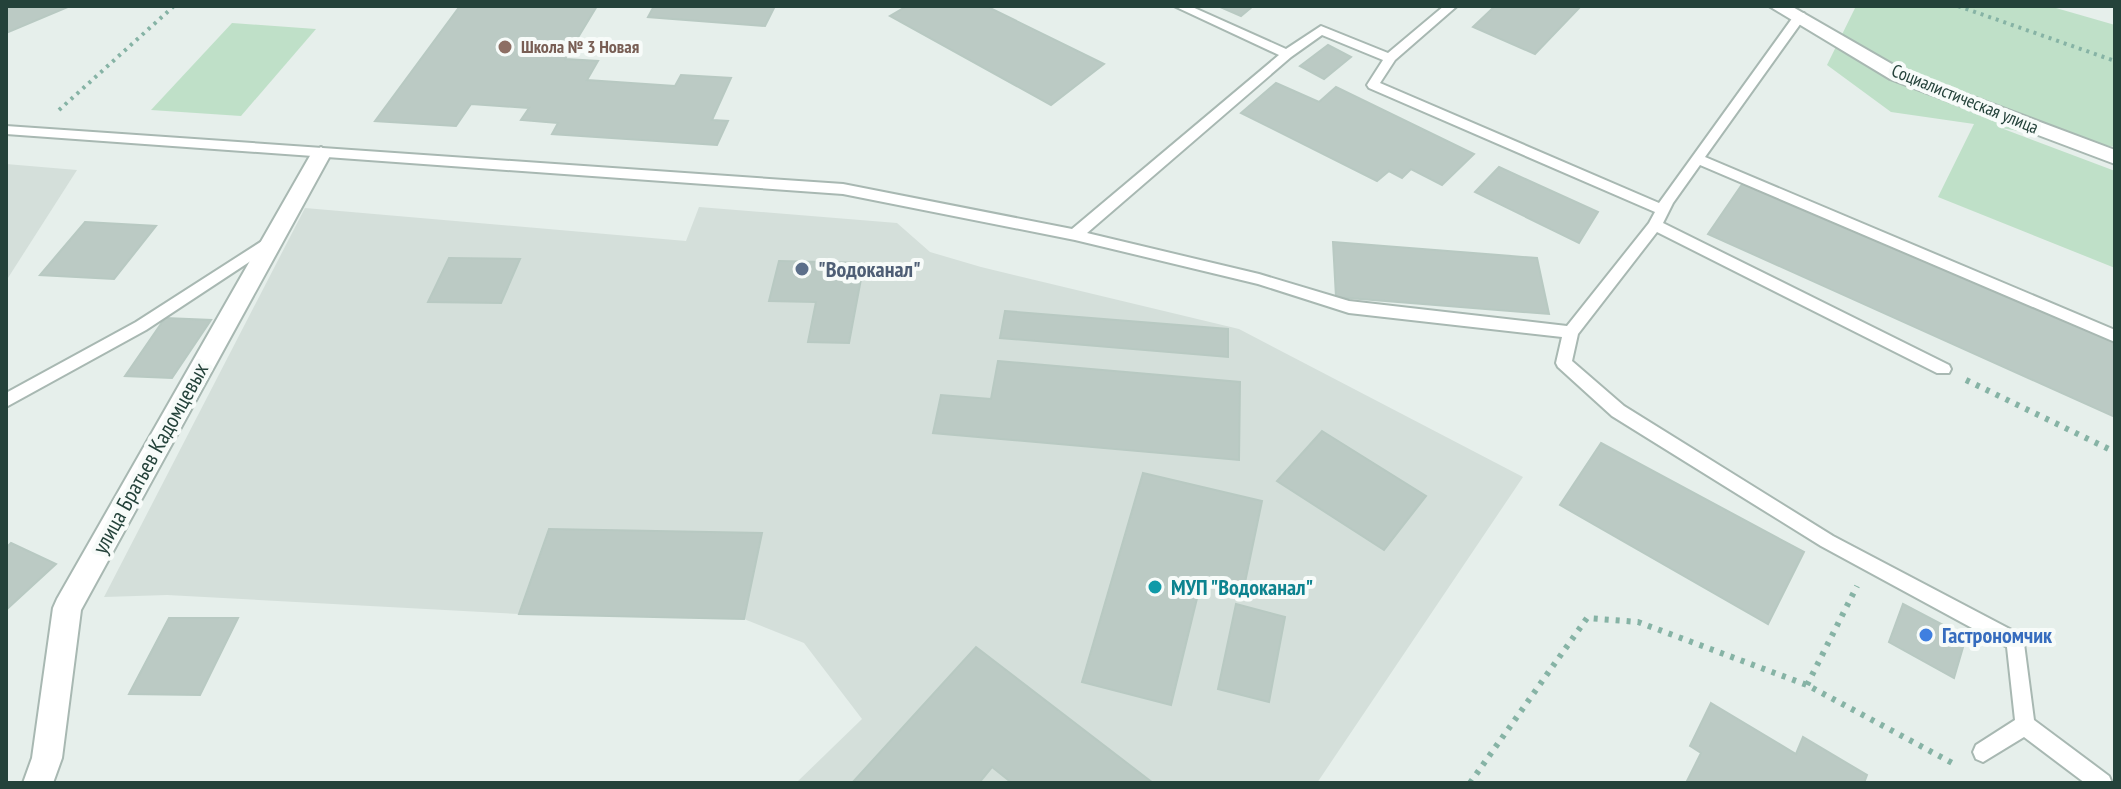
<svg xmlns="http://www.w3.org/2000/svg" width="2121" height="789" viewBox="0 0 2121 789" font-family="'PT Sans Narrow',sans-serif">
  <style>
    .built { fill: #d4dfda }
    .green { fill: #bfe0c8 }
    .building { fill: #bbcac4; stroke: #b8c9c2; stroke-width: 2 }
    .lines { fill: none; stroke-linecap: round; stroke-linejoin: round }
    .service-casing { stroke: #a8b8b2; stroke-width: 4 }
    .minor-casing { stroke: #a8b8b2; stroke-width: 4 }
    .path-far1 { stroke: #86b3a5; stroke-width: 4; stroke-dasharray: 3 5; stroke-linecap: butt }
    .path { stroke: #86b3a5; stroke-width: 6; stroke-dasharray: 4 7; stroke-linecap: butt }
    .service { fill: #fff; fill-rule: evenodd }
    .minor { fill: #fff; fill-rule: evenodd }
    .education-dot { fill: #8d6e63; stroke: #f7fbf9; stroke-width: 3 }
    .service-dot { fill: #5c6f8a; stroke: #f7fbf9; stroke-width: 3 }
    .culture-dot { fill: #0f9aa8; stroke: #f7fbf9; stroke-width: 3 }
    .shop-dot { fill: #3f7fe0; stroke: #f7fbf9; stroke-width: 3 }
    .labels { text-anchor: middle; stroke-width: 8; stroke-linejoin: round; paint-order: stroke }
    .far-education-label { font-size: 18px; font-weight: bold; fill: #785e54; stroke: #f7fbf9; text-anchor: start }
    .far-street-label { font-size: 18px; fill: #24423a; stroke: #f7fbf9 }
    .service-label { font-size: 22px; font-weight: bold; fill: #4e5e75; stroke: #f7fbf9; text-anchor: start }
    .street-label { font-size: 22px; fill: #24423a; stroke: #f7fbf9 }
    .culture-label { font-size: 22px; font-weight: bold; fill: #0d838f; stroke: #f7fbf9; text-anchor: start }
    .shop-label { font-size: 22px; font-weight: bold; fill: #366cbe; stroke: #f7fbf9; text-anchor: start }
  </style>
  <rect width="100%" height="100%" fill="#e6efeb"/>
  <!-- built -->
  <g class="built">
    <polygon points="6,164 77,170 6,281"/>
    <polygon points="699,207 897,223 930,252 981,267 1239,329 1523,477 1317,783 796,783 862,719 804,643 744,619 519,614 167,595 104,597 305,208 686,241"/>
  </g>
  <!-- green -->
  <g class="green">
    <polygon points="1856,6 2049,6 2115,25 2115,147 2001,128 2115,171 2115,268 1938,197 1974,124 1891,112 1827,65"/>
    <polygon points="232,23 316,29 241,116 151,110"/>
  </g>
  <!-- building -->
  <g class="building">
    <polygon points="6,6 70,6 6,33"/>
    <polygon points="460,6 597,6 565,59 598,61 587,80 675,86 681,75 731,78 712,120 728,121 717,145 552,134 558,123 521,120 529,108 471,104 456,126 375,121"/>
    <polygon points="654,6 775,6 765,26 648,17"/>
    <polygon points="907,6 986,6 1104,64 1051,105 890,16"/>
    <polygon points="1218,6 1253,6 1241,16"/>
    <polygon points="1495,6 1581,6 1535,54 1473,27"/>
    <polygon points="1328,45 1351,57 1324,79 1300,66"/>
    <polygon points="1276,83 1319,102 1336,87 1474,154 1442,185 1411,169 1402,178 1389,171 1377,181 1241,113"/>
    <polygon points="1499,167 1598,212 1579,243 1475,192"/>
    <polygon points="1743,183 2115,341 2115,417 1708,234"/>
    <polygon points="85,222 156,226 114,279 40,275"/>
    <polygon points="1333,242 1537,258 1549,314 1336,297"/>
    <polygon points="449,258 520,259 501,303 428,302"/>
    <polygon points="779,261 864,263 849,343 808,342 816,302 769,301"/>
    <polygon points="1005,311 1228,329 1228,357 1000,338"/>
    <polygon points="165,318 211,320 172,378 125,376"/>
    <polygon points="998,361 1240,382 1239,460 933,433 941,395 991,399"/>
    <polygon points="1322,431 1426,496 1384,550 1277,481"/>
    <polygon points="1601,443 1804,552 1768,624 1560,505"/>
    <polygon points="1143,473 1262,501 1243,592 1201,582 1171,705 1082,682"/>
    <polygon points="549,529 762,533 744,619 519,614"/>
    <polygon points="11,543 56,564 6,610 6,548"/>
    <polygon points="1236,604 1285,617 1269,702 1218,689"/>
    <polygon points="1903,604 1966,637 1954,678 1889,642"/>
    <polygon points="169,618 238,618 200,695 129,694"/>
    <polygon points="976,647 1153,783 1012,783 992,767 979,783 852,783"/>
    <polygon points="1711,703 1796,754 1803,737 1867,775 1864,783 1686,783 1701,753 1690,746"/>
  </g>
  <g class="lines">
    <defs>
      <g id="service">
        <path d="M1174 6H1190L1286 49 1321 26 1388 53 1444 6H1457L1395 60 1380 83 1659 203 1796 13H1804L1806 16 1705 157 2115 330V342L1700 165 1673 203 1663 223 1949 365 1951 369 1949 373H1937L1657 232 1578 334 1572 361 1624 406 1833 536 2023 636 2034 720 2109 776 2112 783H2085L2024 737 1983 762 1976 759 1973 752 1976 745 2015 720 2007 647 1821 546 1612 416 1558 367 1556 363 1562 337 1349 313 1258 284 1075 240 843 194 6 134V126L843 184 1072 229 1279 55ZM1322 35 1383 60 1367 85 1369 88 1655 212 1649 223 1567 326 1349 301 1259 274 1087 233 1291 57Z"/>
        <polygon points="273,234 280,239 278,243 146,330 6,407 6,393 136,322"/>
      </g>
      <g id="minor">
        <polygon points="1769,6 1791,6 1904,71 2115,150 2115,164 1890,79"/>
        <polygon points="321,147 331,154 81,610 62,758 53,783 23,783 32,758 53,608 57,599 311,154"/>
      </g>
    </defs>
    <!-- service casing -->
    <use href="#service" class="service-casing"/>
    <!-- minor casing -->
    <use href="#minor" class="minor-casing"/>
    <!-- path-far1 -->
    <g class="path-far1">
      <polyline points="1958,6 2115,61"/>
      <polyline points="59,110 174,6"/>
    </g>
    <!-- path -->
    <g class="path">
      <polyline points="1966,380 2115,452"/>
      <polyline points="1807,685 1857,586"/>
      <polyline points="1470,783 1587,618 1638,622 1807,685 1956,765"/>
    </g>
    <!-- service -->
    <use href="#service" class="service"/>
    <!-- minor -->
    <use href="#minor" class="minor"/>
  </g>
  <!-- markers -->
  <circle class="education-dot" cx="505" cy="47" r="8"/>
  <circle class="service-dot" cx="802" cy="269" r="8"/>
  <circle class="culture-dot" cx="1155" cy="587" r="8"/>
  <circle class="shop-dot" cx="1926" cy="635" r="8"/>
  <g class="labels">
    <!-- far-education labels -->
    <g class="far-education-label">
      <text x="521" y="53">Школа № 3 Новая</text>
    </g>
    <!-- far-street labels -->
    <g class="far-street-label">
      <text transform="translate(1965 99) rotate(22)" y="6">Социалистическая улица</text>
    </g>
    <!-- service labels -->
    <g class="service-label">
      <text x="818" y="277">"Водоканал"</text>
    </g>
    <!-- street labels -->
    <g class="street-label">
      <text transform="translate(150 458) rotate(-61)" y="8">улица Братьев Кадомцевых</text>
    </g>
    <!-- culture labels -->
    <g class="culture-label">
      <text x="1171" y="595">МУП "Водоканал"</text>
    </g>
    <!-- shop labels -->
    <g class="shop-label">
      <text x="1942" y="643">Гастрономчик</text>
    </g>
  </g>
  <!-- border -->
  <rect width="2121" height="789" fill="none" stroke="#24423a" stroke-width="16"/>
</svg>
